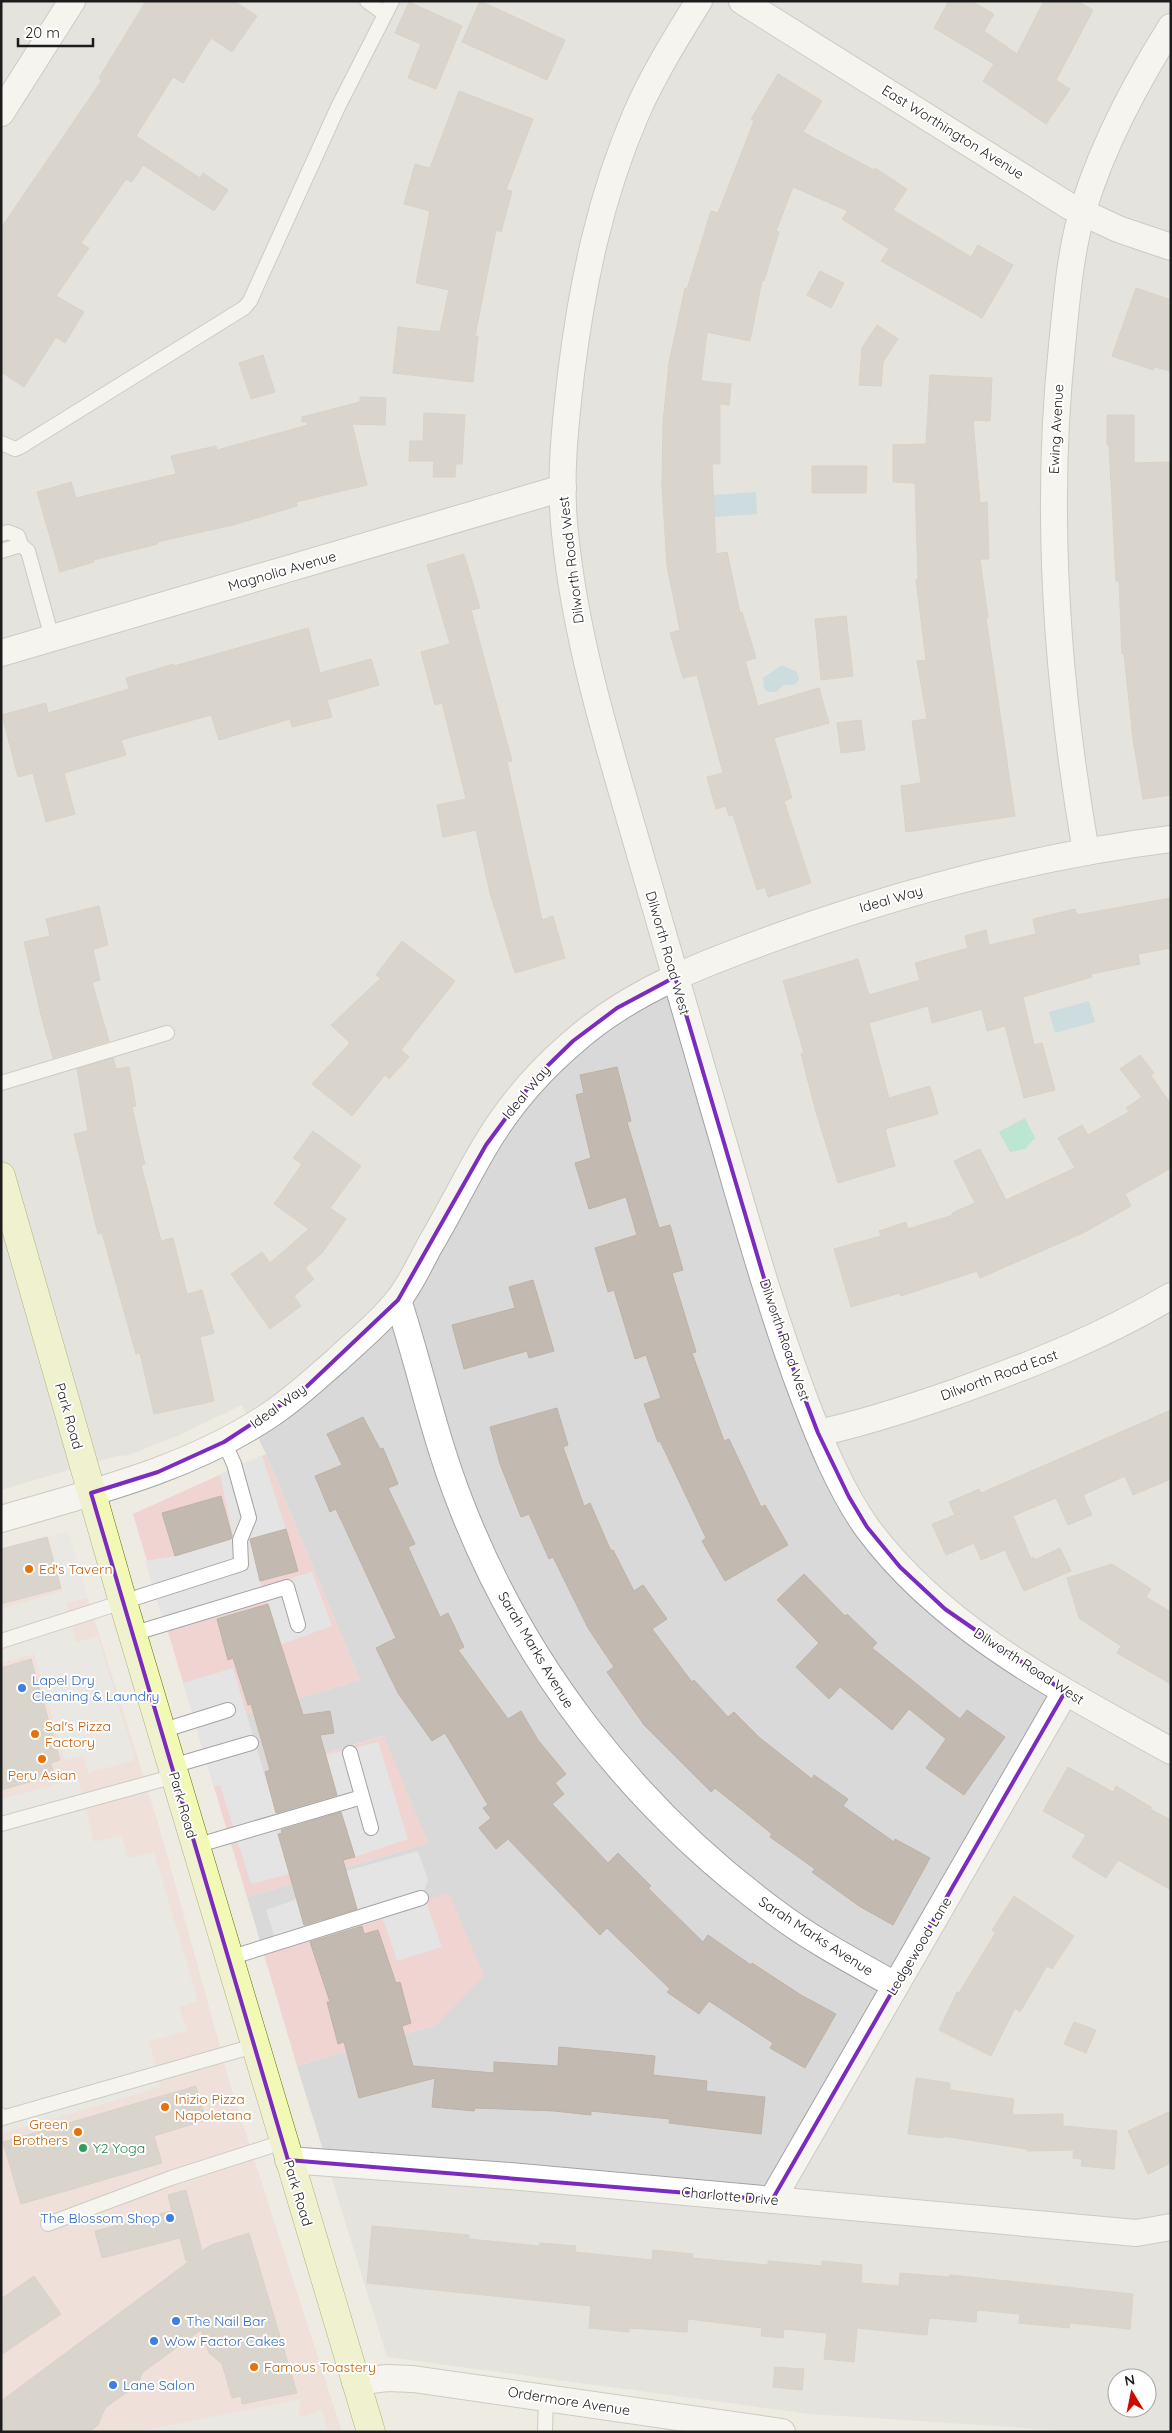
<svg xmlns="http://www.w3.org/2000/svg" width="1172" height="2433" viewBox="0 0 1172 2433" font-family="Quicksand,sans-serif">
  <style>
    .residential { fill: #dad9d9; fill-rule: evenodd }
    .commercial { fill: #efd4d1 }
    .pitch { fill: #7fddbf }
    .parking { fill: #e4e4e4 }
    .water { fill: #a2cbdc }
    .building { fill: #c2bab1; stroke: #bfb2a4 }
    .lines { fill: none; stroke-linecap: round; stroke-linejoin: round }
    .lane-casing { stroke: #a3a3a3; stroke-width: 16 }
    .street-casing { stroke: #a3a3a3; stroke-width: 28 }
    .secondary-casing { stroke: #5f7205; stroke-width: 29 }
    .lane { stroke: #fff; stroke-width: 14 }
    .street { stroke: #fff; stroke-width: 26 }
    .secondary { stroke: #f1f9b5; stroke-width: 28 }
    .marked { fill: none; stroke: #7b2cbf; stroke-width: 4; stroke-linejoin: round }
    .food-dot { fill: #e8710a; stroke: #fff; stroke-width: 2 }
    .shop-dot { fill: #3f7fe0; stroke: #fff; stroke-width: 2 }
    .leisure-dot { fill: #2e9e5b; stroke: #fff; stroke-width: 2 }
    .labels { text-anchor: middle; stroke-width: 4; stroke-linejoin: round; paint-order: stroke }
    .street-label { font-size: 14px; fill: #1c1c1c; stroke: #fff }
    .food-label { font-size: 14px; fill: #c56008; stroke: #fff; text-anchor: start }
    .shop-label { font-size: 14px; fill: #366cbe; stroke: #fff; text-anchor: start }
    .leisure-label { font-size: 14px; fill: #27864d; stroke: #fff; text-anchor: start }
  </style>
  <rect width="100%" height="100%" fill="#eeebe2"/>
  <!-- residential -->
  <path class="residential" d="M1 1H1171V2432H1085L810 2414 387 2357 297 2066 436 2025 263 1951 247 1897 428 1843 383 1736 214 1787 197 1729 360 1680 266 1454 242 1405 177 1436 126 1456 120 1455 1 1490ZM1117 2378H1147V2408H1117Z"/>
  <!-- commercial -->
  <g class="commercial">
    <polygon points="266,1454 360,1680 197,1729 133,1514"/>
    <polygon points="67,1532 162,1836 231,2087 342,2432 1,2432 1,1550"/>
    <polygon points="384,1736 428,1843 247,1897 214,1787"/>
    <polygon points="449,1893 484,1976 436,2025 297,2066 263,1951"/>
  </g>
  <!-- pitch -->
  <polygon class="pitch" points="1025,1118 1035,1138 1025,1149 1010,1152 999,1132"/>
  <!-- parking -->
  <g class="parking">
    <polygon points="262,1455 286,1529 249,1540 262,1587 312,1572 332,1626 279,1645 262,1587 162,1617 145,1561 175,1556 233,1538 220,1474"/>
    <polygon points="69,1532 87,1598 66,1604 76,1642 98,1636 135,1760 88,1773 83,1756 64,1760 34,1654 1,1663 1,1609 62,1591 48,1537"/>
    <polygon points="233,1668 276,1813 337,1797 326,1755 378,1742 408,1839 355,1857 343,1817 279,1834 289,1874 251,1884 220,1785 214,1787 183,1683"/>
    <polygon points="78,1778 94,1842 121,1835 128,1858 154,1852 198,2001 179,2007 187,2031 149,2041 161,2087 1,2134 1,1799"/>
    <polygon points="418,1851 428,1880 423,1893 442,1947 397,1961 383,1919 279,1951 266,1910 297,1899 306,1929 358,1914 346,1871"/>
    <polygon points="301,2399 299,2411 300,2416 303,2417 322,2410 328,2432 135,2432"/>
  </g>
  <!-- water -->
  <g class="water">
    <polygon points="756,492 757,514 714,517 713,495"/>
    <polygon points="782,665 797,672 799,680 794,685 784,685 776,692 767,692 764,688 763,678"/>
    <polygon points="1089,1001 1095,1022 1055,1033 1049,1012"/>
  </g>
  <!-- building -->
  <g class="building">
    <polygon points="146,1 234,1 257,16 232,52 211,38 183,83 173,77 136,136 200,178 203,173 228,190 214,211 143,165 132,182 126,179 81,243 89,248 56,296 84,312 65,343 56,337 24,387 1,372 1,228 102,80 99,78"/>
    <polygon points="480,1 565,40 547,80 462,42"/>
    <polygon points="949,1 971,1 994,14 984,31 1017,54 1044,1 1077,1 1093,10 1056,80 1070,89 1046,124 983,81 994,64 934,28"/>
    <polygon points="409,2 462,26 436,89 408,78 421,44 395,33"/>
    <polygon points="778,74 822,101 803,132 874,170 875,168 907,189 893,210 971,257 978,245 1013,265 982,318 881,261 889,249 842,219 848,211 793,187 776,231 779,232 764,281 762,280 750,341 707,332 701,381 731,384 729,405 720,404 720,464 712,464 716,554 727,552 740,613 742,612 756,658 745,661 758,706 819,688 829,723 774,738 792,798 784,801 811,883 768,897 765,887 757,890 733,815 729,816 726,806 716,809 707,777 723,773 697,675 683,678 670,633 680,630 667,566 662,486 663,422 669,363 685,288 687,289 711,211 718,213 754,121 751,119"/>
    <polygon points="459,91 533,119 506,190 512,191 501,232 496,230 475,336 478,336 473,382 393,373 398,327 440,332 449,290 416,283 430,211 404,204 415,164 430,168"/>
    <polygon points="820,271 844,283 831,308 807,295"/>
    <polygon points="1136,288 1171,300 1171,371 1154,367 1153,370 1112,356"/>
    <polygon points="877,325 898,339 883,362 881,386 859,385 862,348"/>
    <polygon points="263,355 275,392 251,399 239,363"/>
    <polygon points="930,375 992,378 990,421 973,420 980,503 987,502 989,559 980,559 988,618 986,618 1015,816 906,832 901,786 921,783 912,721 927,719 917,661 926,660 916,580 918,579 915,483 893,482 893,445 926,444"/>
    <polygon points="360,397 386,398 385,425 352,424 367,485 296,502 297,506 233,525 157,542 158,544 93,560 94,562 60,572 37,492 71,482 76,498 176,474 171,456 216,446 217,450 308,425 307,422 302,422 302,417 360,402"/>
    <polygon points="424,413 465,415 462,464 456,464 455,477 433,477 434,461 409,461 410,441 423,441"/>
    <polygon points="1107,415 1134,415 1134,463 1171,462 1171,795 1143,799 1133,739 1124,654 1122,654 1119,581 1116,581 1109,445 1107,445"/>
    <polygon points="812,466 867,466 866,493 812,493"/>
    <polygon points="464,554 480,608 471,610 512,761 507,762 542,920 553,916 565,958 515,973 490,893 476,830 443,837 437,805 466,799 442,703 435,705 421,652 450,644 427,565"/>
    <polygon points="846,616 853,676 821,680 815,619"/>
    <polygon points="308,628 320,673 371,659 379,685 327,700 332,717 292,727 290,719 219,740 211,715 121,740 126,755 64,773 75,814 46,822 33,773 18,777 2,715 46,703 48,713 129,689 126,678 174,664 174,666"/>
    <polygon points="861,720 865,750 841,753 837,723"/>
    <polygon points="1171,898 1171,948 1138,954 1140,964 1091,974 1092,977 1023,997 1034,1045 1042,1043 1055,1090 1024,1098 1005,1026 987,1031 982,1009 932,1023 928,1006 869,1023 889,1098 930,1086 938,1114 885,1129 895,1166 838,1183 816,1112 801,1054 804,1053 783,981 858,959 869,995 920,980 915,963 968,948 965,936 986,930 989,945 1036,934 1033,919 1075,909 1077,915"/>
    <polygon points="99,906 108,945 93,949 100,980 92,982 109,1041 53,1058 42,1019 24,942 50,936 46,919"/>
    <polygon points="402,941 455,981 401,1050 409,1057 389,1079 385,1075 352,1116 312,1084 350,1043 331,1025 381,978 376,975"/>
    <polygon points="1140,1055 1154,1073 1151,1076 1171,1104 1171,1168 1125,1194 1131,1206 1083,1233 980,1278 977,1271 901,1296 900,1293 851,1307 834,1249 881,1236 879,1231 906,1222 908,1229 953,1215 952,1213 975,1203 954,1161 980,1149 1006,1200 1075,1168 1058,1138 1082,1125 1088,1135 1129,1112 1126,1108 1142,1097 1120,1069"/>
    <polygon points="113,1058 116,1069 129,1067 136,1106 132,1107 145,1164 141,1165 161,1241 173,1238 187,1294 202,1290 214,1333 200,1337 214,1401 154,1414 140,1353 136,1354 102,1233 98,1234 74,1134 88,1131 77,1069"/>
    <polygon points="617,1067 631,1121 627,1122 659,1228 670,1225 683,1270 672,1273 696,1352 692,1353 724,1441 729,1439 761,1507 765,1505 788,1545 725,1581 702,1541 706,1538 660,1441 658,1442 644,1404 661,1398 646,1355 635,1359 614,1290 608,1292 595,1248 637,1235 626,1197 589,1209 575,1163 591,1158 576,1095 584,1093 580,1075"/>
    <polygon points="313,1131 361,1166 330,1208 346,1219 322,1253 305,1268 314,1279 294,1296 301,1306 270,1329 231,1274 262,1252 270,1263 309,1229 274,1204 302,1164 293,1158"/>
    <polygon points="533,1280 554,1351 529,1358 527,1351 464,1369 452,1325 515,1308 509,1287"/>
    <polygon points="557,1408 568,1445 563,1447 584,1506 590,1503 611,1551 613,1550 634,1591 643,1585 667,1619 652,1629 692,1682 694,1680 728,1717 734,1712 760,1738 812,1779 814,1775 848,1799 843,1806 894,1842 895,1839 930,1858 893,1925 859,1906 812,1872 815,1869 770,1837 772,1834 715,1788 711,1792 644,1725 607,1672 614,1667 588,1628 553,1557 549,1559 529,1514 521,1517 500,1464 490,1427"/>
    <polygon points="1171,1410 1171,1479 1133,1495 1125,1476 1083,1495 1092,1515 1068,1525 1056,1498 1013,1516 1031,1559 1034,1557 1035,1560 1060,1548 1071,1571 1024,1591 1005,1550 981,1560 974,1543 946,1555 932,1524 955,1515 949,1502 979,1489 981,1493"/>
    <polygon points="363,1417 380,1449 383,1448 398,1484 388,1488 415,1544 408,1547 440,1617 448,1613 464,1647 458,1650 508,1719 521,1711 538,1740 566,1774 555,1783 564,1794 552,1804 608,1863 618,1853 651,1886 648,1888 703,1942 708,1935 751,1965 752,1963 801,1995 836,2014 805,2068 770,2048 773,2043 709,2001 699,2014 667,1992 670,1989 607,1928 600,1935 508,1839 496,1849 479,1828 491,1818 483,1808 488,1805 445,1733 432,1741 398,1693 376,1648 396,1638 336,1509 330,1512 315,1476 342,1465 327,1434"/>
    <polygon points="221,1496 232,1536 231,1539 175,1556 162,1513"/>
    <polygon points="286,1529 298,1571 260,1581 250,1539"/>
    <polygon points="47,1537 61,1588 1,1604 1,1549"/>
    <polygon points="1112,1564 1151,1589 1146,1597 1171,1612 1171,1684 1117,1653 1121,1646 1079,1618 1067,1578"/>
    <polygon points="804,1574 845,1616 847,1614 877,1643 872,1648 960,1719 967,1710 1005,1737 964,1795 926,1768 946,1739 909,1709 892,1730 840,1687 829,1699 796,1667 819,1643 777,1600"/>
    <polygon points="268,1604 303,1715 330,1711 334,1733 320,1735 337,1795 276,1813 265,1772 270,1770 251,1704 248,1705 233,1658 228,1660 217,1619"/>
    <polygon points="31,1659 60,1760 51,1763 54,1775 1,1790 1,1668"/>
    <polygon points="1068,1767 1113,1792 1116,1786 1151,1807 1150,1809 1171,1820 1171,1890 1118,1860 1106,1878 1072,1857 1086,1835 1043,1811"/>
    <polygon points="341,1812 355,1857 343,1860 357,1909 304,1925 278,1834 282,1833 281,1830"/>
    <polygon points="1014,1896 1074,1936 1052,1969 1047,1966 1020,2012 1015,2008 991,2056 939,2030 957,1992 959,1993 996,1932 992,1930"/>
    <polygon points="362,1926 364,1934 378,1930 396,1983 400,1982 411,2023 402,2026 413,2066 494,2073 494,2062 558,2066 559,2047 655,2056 653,2075 707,2081 706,2091 765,2097 761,2134 669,2123 670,2119 591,2111 591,2115 554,2111 475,2108 474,2111 432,2107 435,2078 359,2098 344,2042 338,2044 327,2002 330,2002 310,1942"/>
    <polygon points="1074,2022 1096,2030 1086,2053 1064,2044"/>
    <polygon points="916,2078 950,2083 950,2090 1014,2099 1012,2115 1063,2114 1063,2126 1117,2131 1114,2169 1081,2166 1082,2159 1073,2158 1074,2150 1027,2151 1027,2149 943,2136 943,2138 908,2134"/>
    <polygon points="196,2086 206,2120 154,2136 162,2163 21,2204 3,2142"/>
    <polygon points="1171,2111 1171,2163 1148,2174 1128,2131"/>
    <polygon points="186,2190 202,2251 211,2245 249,2233 297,2393 242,2404 241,2396 232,2398 222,2364 209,2353 201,2330 143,2372 137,2385 105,2408 98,2425 89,2432 1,2432 1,2401 191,2260 186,2261 180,2238 102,2258 95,2231 172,2211 168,2195"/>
    <polygon points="372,2226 469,2235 469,2239 539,2246 540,2243 576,2246 575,2252 652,2260 653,2250 693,2254 692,2258 768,2265 768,2261 822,2266 822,2261 862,2265 861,2283 899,2286 900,2273 949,2277 950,2275 1133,2294 1130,2329 1070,2323 1069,2328 1019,2323 1020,2314 977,2310 976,2322 929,2318 927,2335 857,2328 854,2362 824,2359 827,2333 784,2329 783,2338 761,2336 762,2328 688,2319 687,2332 629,2328 629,2332 589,2328 591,2306 367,2283"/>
    <polygon points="34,2276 61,2314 1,2355 1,2299"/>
    <polygon points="775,2367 804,2369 802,2390 773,2387"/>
  </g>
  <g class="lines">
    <defs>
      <g id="lane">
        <polyline points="367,1 385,14"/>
        <polyline points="1,443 15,449 20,447 244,308 250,301 338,107 392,1"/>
        <polyline points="1,534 8,532 18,536 21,545"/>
        <polyline points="1,551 21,545 28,551 52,638"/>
        <polyline points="1,1083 167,1033"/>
        <polyline points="132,1634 287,1587 298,1625"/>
        <polyline points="1,1641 241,1564 240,1540 249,1518 234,1464 224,1442"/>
        <polyline points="161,1731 228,1710"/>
        <polyline points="350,1753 371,1828"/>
        <polyline points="172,1766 251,1743"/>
        <polyline points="1,1824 175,1776"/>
        <polyline points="195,1846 362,1797"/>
        <polyline points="229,1958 421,1898"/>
        <polyline points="1,2115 2,2118 254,2046"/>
        <polyline points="48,2224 171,2178 283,2142"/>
        <polyline points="545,2432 546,2398"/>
      </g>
      <g id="street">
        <path d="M699 1C676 38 653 75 636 114 600 197 582 285 571 374 565 426 559 480 565 533 575 633 603 727 631 823 659 922 688 1021 717 1120 744 1212 769 1305 803 1395 820 1440 840 1490 868 1529 944 1631 1062 1690 1171 1751"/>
        <polyline points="742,1 1069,206 1118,229 1171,247"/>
        <polyline points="1,113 72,1"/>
        <polyline points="1,653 563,488"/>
        <path d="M1086 852C1057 685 1044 516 1062 346 1066 307 1069 266 1078 228 1096 157 1132 89 1171 27"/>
        <path d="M398 1300C420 1367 434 1436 460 1502 523 1666 634 1808 775 1912 812 1940 854 1962 895 1985"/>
        <path d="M818 1433C865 1423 910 1408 956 1392 1031 1365 1102 1337 1171 1296"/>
        <path d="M1 1519C94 1492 190 1469 271 1414 295 1398 316 1378 337 1360 357 1341 381 1322 398 1300 411 1284 420 1263 430 1245 449 1213 466 1178 485 1146 508 1107 538 1072 572 1043 632 989 710 961 785 934 910 890 1039 855 1171 839"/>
        <polyline points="288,2160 510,2176 1136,2233 1171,2227"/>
        <polyline points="772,2200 1065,1692"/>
        <polyline points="355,2382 387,2378 413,2379 782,2432"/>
      </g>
      <polyline id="secondary" points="1,1176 123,1602 371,2432"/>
    </defs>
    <!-- lane casing -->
    <use href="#lane" class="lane-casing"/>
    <!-- street casing -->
    <use href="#street" class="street-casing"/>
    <!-- secondary casing -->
    <use href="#secondary" class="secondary-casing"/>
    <!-- lane -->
    <use href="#lane" class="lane"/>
    <!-- street -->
    <use href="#street" class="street"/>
    <!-- secondary -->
    <use href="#secondary" class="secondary"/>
  </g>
  <!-- marked area -->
  <path d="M0 0H1172V2433H0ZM675 977 782 1339 818 1433 849 1497 867 1527 900 1567 945 1609 1065 1692 772 2200 288 2160 91 1493 158 1472 224 1442 302 1391 398 1300 486 1145 536 1077 573 1041 617 1008Z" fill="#eeebe2" fill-opacity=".55" fill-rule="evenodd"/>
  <path class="marked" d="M675 977 782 1339 818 1433 849 1497 867 1527 900 1567 945 1609 1065 1692 772 2200 288 2160 91 1493 158 1472 224 1442 302 1391 398 1300 486 1145 536 1077 573 1041 617 1008Z"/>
  <!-- markers -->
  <g class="food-dot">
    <circle cx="29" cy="1569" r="5"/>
    <circle cx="35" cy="1734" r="5"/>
    <circle cx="42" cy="1759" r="5"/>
    <circle cx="165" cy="2107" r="5"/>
    <circle cx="78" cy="2132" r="5"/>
    <circle cx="254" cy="2367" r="5"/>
  </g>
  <g class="shop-dot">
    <circle cx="22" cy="1688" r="5"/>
    <circle cx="170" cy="2218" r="5"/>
    <circle cx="176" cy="2321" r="5"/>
    <circle cx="154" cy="2341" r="5"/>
    <circle cx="113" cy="2385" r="5"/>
  </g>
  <circle class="leisure-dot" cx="83" cy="2148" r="5"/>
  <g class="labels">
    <!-- street labels -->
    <g class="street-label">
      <text transform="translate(953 132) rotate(32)" y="5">East Worthington Avenue</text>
      <text transform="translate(1056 429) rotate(-87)" y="5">Ewing Avenue</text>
      <text transform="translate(571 560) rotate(-97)" y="5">Dilworth Road West</text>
      <text transform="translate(282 571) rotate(-16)" y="5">Magnolia Avenue</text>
      <text transform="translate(891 899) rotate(-16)" y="5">Ideal Way</text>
      <text transform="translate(668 953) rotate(74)" y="5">Dilworth Road West</text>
      <text transform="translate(526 1092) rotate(-50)" y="5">Ideal Way</text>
      <text transform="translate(785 1340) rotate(71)" y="5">Dilworth Road West</text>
      <text transform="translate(999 1375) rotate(-20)" y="5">Dilworth Road East</text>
      <text transform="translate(278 1406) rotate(-36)" y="5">Ideal Way</text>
      <text transform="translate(69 1416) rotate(74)" y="5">Park Road</text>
      <text transform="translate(536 1650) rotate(59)" y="5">Sarah Marks Avenue</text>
      <text transform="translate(1029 1666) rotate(33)" y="5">Dilworth Road West</text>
      <text transform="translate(183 1805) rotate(74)" y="5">Park Road</text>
      <text transform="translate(816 1936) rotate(33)" y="5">Sarah Marks Avenue</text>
      <text transform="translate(919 1946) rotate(-59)" y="5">Ledgewood Lane</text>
      <text transform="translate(298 2193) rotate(73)" y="5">Park Road</text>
      <text transform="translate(730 2196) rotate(5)" y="5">Charlotte Drive</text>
      <text transform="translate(569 2401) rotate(9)" y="5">Ordermore Avenue</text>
    </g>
    <!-- food labels -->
    <g class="food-label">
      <text x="39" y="1574">Ed's Tavern</text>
      <text x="45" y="1731">Sal's Pizza<tspan x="45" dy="16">Factory</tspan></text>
      <text x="42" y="1780" text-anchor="middle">Peru Asian</text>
      <text x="175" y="2104">Inizio Pizza<tspan x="175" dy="16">Napoletana</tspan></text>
      <text x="68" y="2129" text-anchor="end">Green<tspan x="68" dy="16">Brothers</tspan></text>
      <text x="264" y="2372">Famous Toastery</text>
    </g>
    <!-- shop labels -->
    <g class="shop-label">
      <text x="32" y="1685">Lapel Dry<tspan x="32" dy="16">Cleaning &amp; Laundry</tspan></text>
      <text x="160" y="2223" text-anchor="end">The Blossom Shop</text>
      <text x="186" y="2326">The Nail Bar</text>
      <text x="164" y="2346">Wow Factor Cakes</text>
      <text x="123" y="2390">Lane Salon</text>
    </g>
    <!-- leisure labels -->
    <g class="leisure-label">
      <text x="93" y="2153">Y2 Yoga</text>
    </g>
  </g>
  <!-- border -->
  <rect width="1172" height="2433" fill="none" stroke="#1c1c1c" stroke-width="5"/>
  <!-- north arrow -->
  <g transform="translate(1132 2393) rotate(350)"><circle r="24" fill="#ffffff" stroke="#a4a4a4"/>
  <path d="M0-4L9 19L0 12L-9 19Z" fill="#c80d01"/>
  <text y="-8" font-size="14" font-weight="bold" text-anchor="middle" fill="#1c1c1c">N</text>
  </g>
  <!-- scale -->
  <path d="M18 38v8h75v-8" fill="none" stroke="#1c1c1c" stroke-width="2.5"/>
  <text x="25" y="38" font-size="15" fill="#1c1c1c" stroke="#ffffff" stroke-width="4" paint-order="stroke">20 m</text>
</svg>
